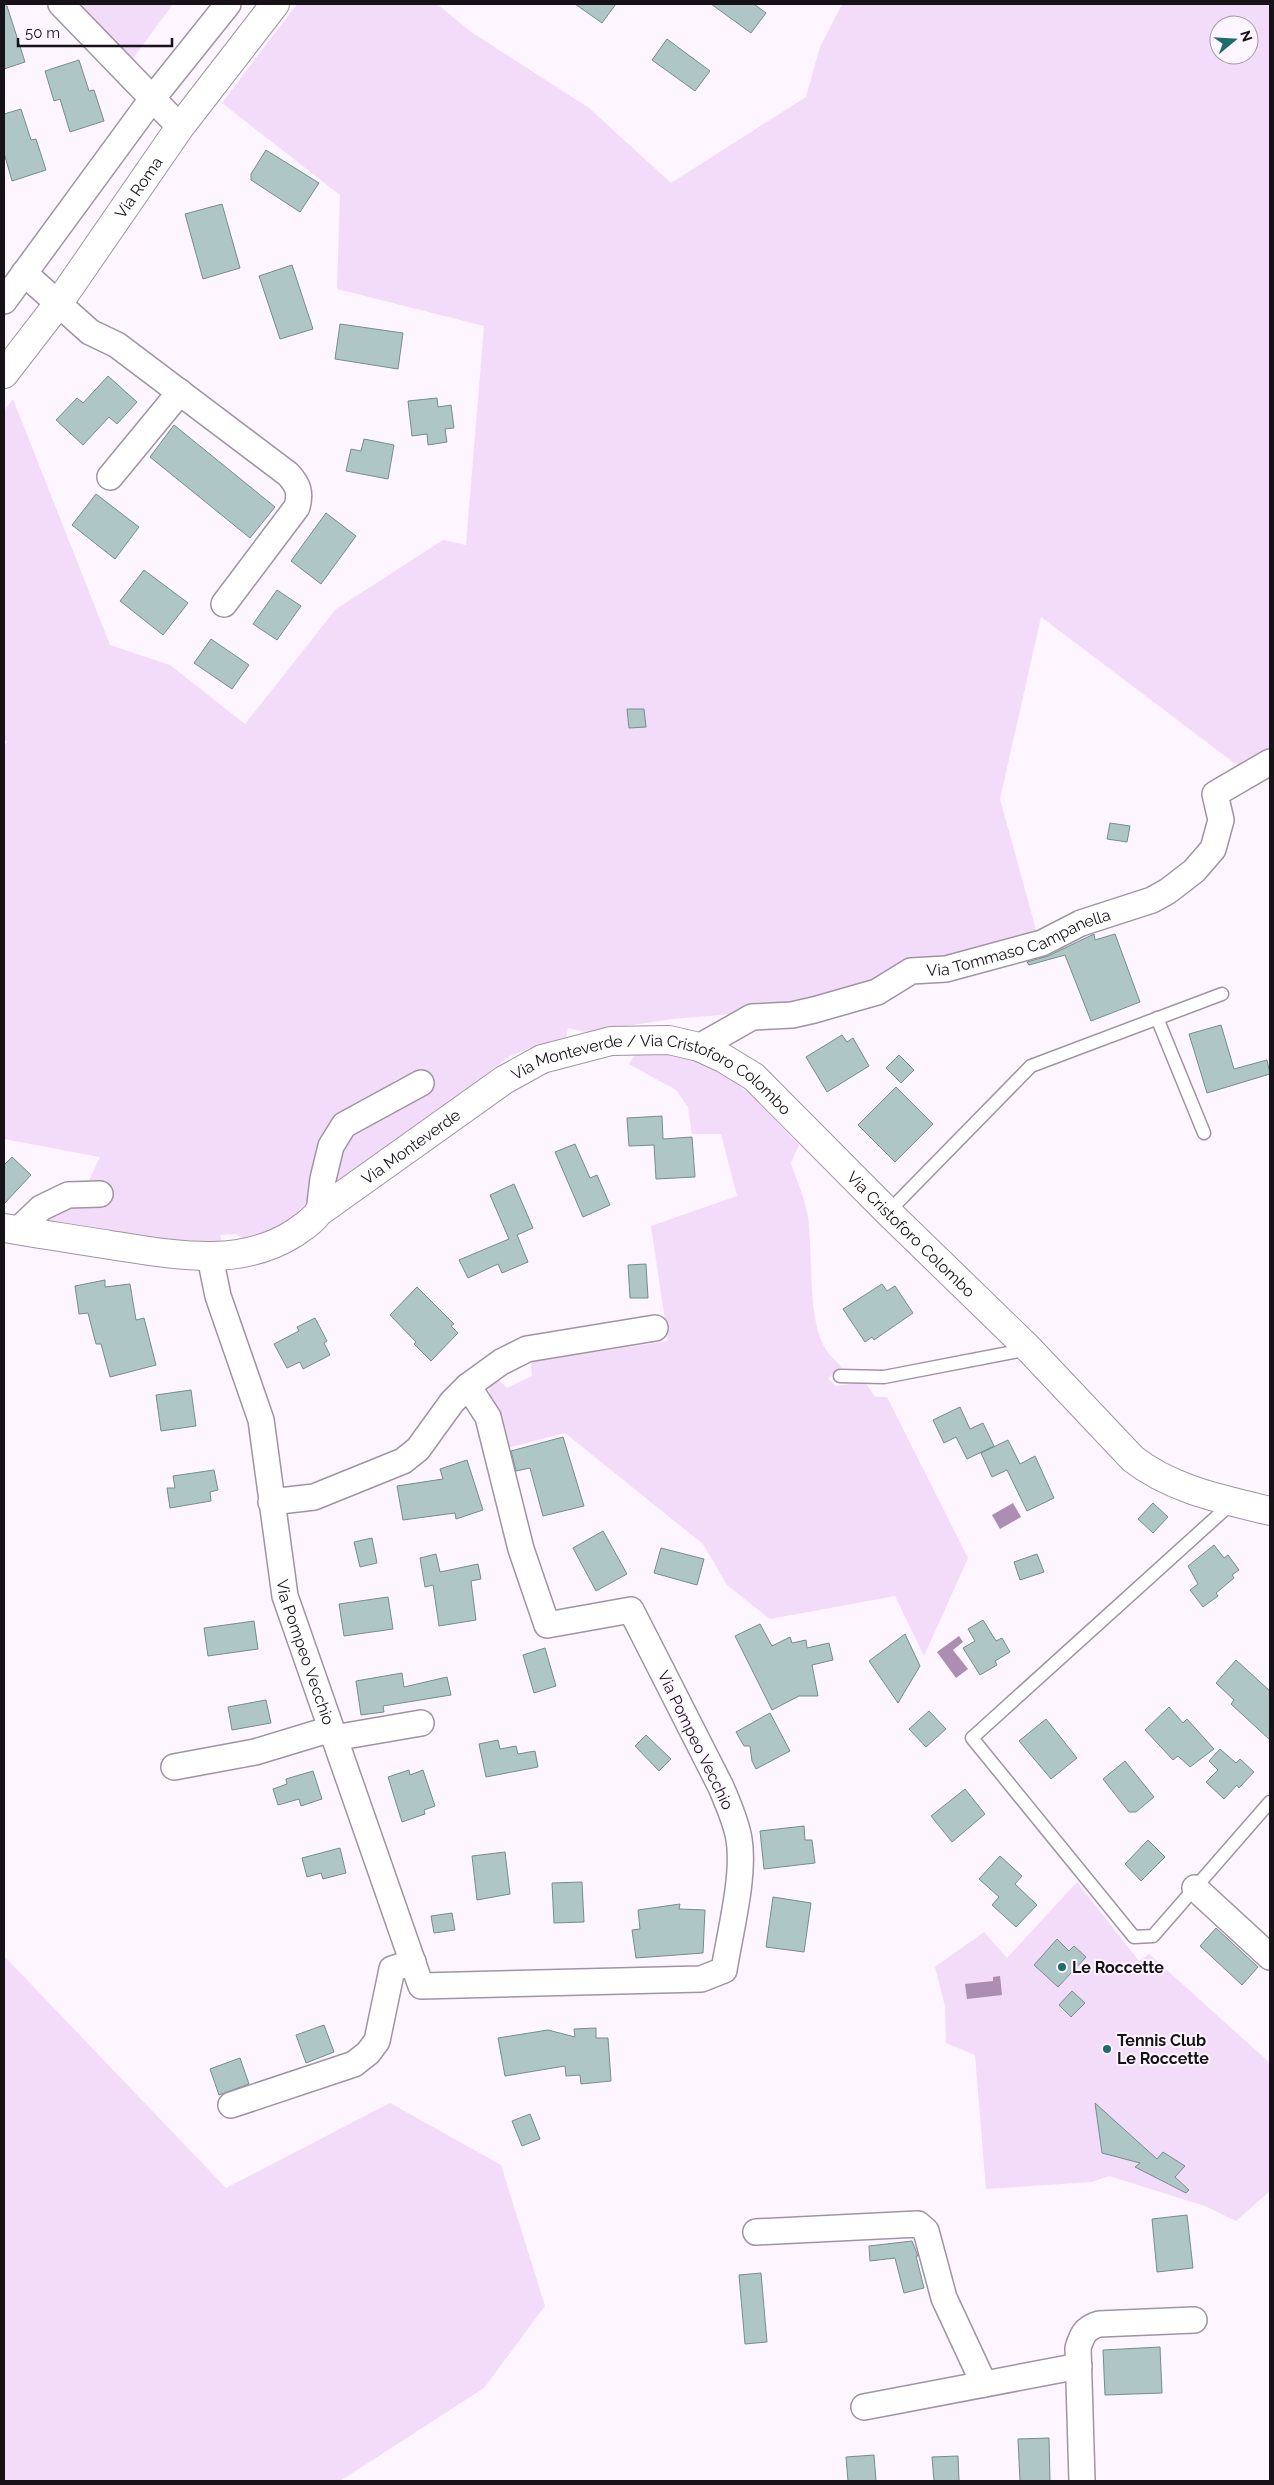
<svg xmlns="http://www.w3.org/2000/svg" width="1274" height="2485" viewBox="0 0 1274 2485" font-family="Raleway,sans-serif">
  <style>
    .green { fill: #f3dcf9; fill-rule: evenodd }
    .water { fill: #ab8eb2 }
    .building { fill: #aec6c6; stroke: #768d8d }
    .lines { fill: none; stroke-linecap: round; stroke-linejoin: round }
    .service-casing { stroke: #a094a3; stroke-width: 15 }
    .minor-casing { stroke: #a094a3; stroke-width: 28 }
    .tertiary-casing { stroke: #a094a3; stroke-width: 30 }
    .service { stroke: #fff; stroke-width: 12 }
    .minor { stroke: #fff; stroke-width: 25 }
    .tertiary { stroke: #fff; stroke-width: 28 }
    .poi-dot { fill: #1f6b6d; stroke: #fdf5ff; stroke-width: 2 }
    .labels { text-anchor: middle; stroke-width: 4; stroke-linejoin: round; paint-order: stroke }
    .street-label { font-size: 16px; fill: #161218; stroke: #fdf5ff }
    .poi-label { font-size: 16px; font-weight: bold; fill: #161218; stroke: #fdf5ff; text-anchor: start }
  </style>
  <rect width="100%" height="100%" fill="#fdf5ff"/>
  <!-- green -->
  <g class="green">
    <polygon points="80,4 173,4 131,61"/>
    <path d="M297 4H437L471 32 589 108 671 183 806 97 820 47 842 4H1270V747L1241 768 1041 617 1000 799 1038 937 877 985 778 1010 673 1019 585 1032 568 1028 566 1037 529 1048 510 1056 330 1192 345 1137 431 1087 435 1078 426 1072 407 1084 404 1077 394 1081 396 1088 344 1115 309 1207 268 1233 244 1239 236 1234 220 1235 222 1243 190 1244 44 1225 53 1214 80 1201 104 1207 113 1186 88 1183 100 1157 4 1139V746L7 742 4 739V411L13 399 110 645 170 665 245 724 336 609 443 540 466 545 484 326 337 289 340 195 222 103ZM1219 25H1249V55H1219Z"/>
    <path d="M638 1049C654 1052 673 1051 688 1057 740 1076 762 1107 799 1145L791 1163C797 1182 805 1198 808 1218 813 1255 808 1308 821 1340 826 1352 833 1359 842 1367L828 1378 836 1386 865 1382 875 1397H887L968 1558 924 1656 895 1596 770 1619 727 1585 703 1544 565 1433 503 1449 489 1396 490 1384 497 1378 507 1388 532 1376 531 1362 668 1341 651 1226 737 1196 721 1134H692L688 1107 676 1090 629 1064Z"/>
    <polygon points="1077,1882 1139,1961 1149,1954 1270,2063 1270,2191 1236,2221 1205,2206 1109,2176 1092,2182 986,2189 975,2055 946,2043 945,2006 935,1967 984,1932 1007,1958"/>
    <polygon points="4,1956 226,2188 390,2103 501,2165 545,2306 484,2388 340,2481 4,2481"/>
  </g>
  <!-- water -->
  <g class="water">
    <polygon points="1013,1503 1021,1517 1000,1529 992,1515"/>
    <polygon points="959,1636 963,1642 953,1650 968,1669 956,1678 937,1652"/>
    <polygon points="1000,1976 1002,1995 967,1999 965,1984 993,1981 993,1977"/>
  </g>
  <!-- building -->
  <g class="building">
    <polygon points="575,4 616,4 602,23"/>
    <polygon points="711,4 754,4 766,13 751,33"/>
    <polygon points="4,6 7,6 25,62 4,69"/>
    <polygon points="667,39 710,71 695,91 652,60"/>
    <polygon points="79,60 89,91 94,90 104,121 70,132 60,99 54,101 45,71"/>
    <polygon points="21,109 31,140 36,139 46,170 12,181 4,153 4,114"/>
    <polygon points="266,150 319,183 300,212 251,180 251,174"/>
    <polygon points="222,204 240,268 203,279 185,214"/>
    <polygon points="292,265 313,329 280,339 259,276"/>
    <polygon points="340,324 403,333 398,369 335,359"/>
    <polygon points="108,376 137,402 117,424 109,417 83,445 56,420 77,398 83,403"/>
    <polygon points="437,398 438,407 451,405 454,428 445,429 447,442 428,445 427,434 412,436 408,401"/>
    <polygon points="174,425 275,507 250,538 150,457"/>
    <polygon points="364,439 394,445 388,479 346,471 351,449 361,451"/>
    <polygon points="96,494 139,527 115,559 72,525"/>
    <polygon points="326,513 356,536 321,584 291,561"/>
    <polygon points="144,570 188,603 163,635 120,601"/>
    <polygon points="277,590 301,606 277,640 253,624"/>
    <polygon points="211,639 249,665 232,689 194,663"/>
    <polygon points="627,709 644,709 646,727 629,728"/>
    <polygon points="1110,823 1130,826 1127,842 1107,839"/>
    <polygon points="1094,934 1095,940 1115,934 1140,1002 1091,1021 1065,955 1029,965 1027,962 1048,956"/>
    <polygon points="1221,1025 1234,1069 1267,1060 1270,1074 1207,1093 1189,1034"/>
    <polygon points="842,1035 847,1042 853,1038 869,1066 827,1092 806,1057"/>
    <polygon points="899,1055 914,1070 901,1083 886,1068"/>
    <polygon points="896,1087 933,1124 895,1162 858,1125"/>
    <polygon points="662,1116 663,1139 692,1137 695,1177 656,1179 654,1145 629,1146 627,1118"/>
    <polygon points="575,1144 590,1178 597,1175 610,1205 583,1217 555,1152"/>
    <polygon points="12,1157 31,1175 4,1204 4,1165"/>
    <polygon points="514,1184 533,1228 517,1235 528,1262 502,1273 498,1264 468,1278 459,1260 509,1239 490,1195"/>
    <polygon points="646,1264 648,1298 630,1298 628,1265"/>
    <polygon points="105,1280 105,1287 130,1284 136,1320 144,1318 156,1365 110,1377 101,1344 96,1344 88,1313 79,1314 75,1286"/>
    <polygon points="882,1284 887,1291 895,1286 913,1313 874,1340 872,1337 865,1342 843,1309"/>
    <polygon points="417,1287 454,1324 451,1326 458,1333 431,1361 414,1344 416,1342 390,1315"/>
    <polygon points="315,1318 327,1341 324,1343 330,1355 303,1369 300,1362 287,1368 274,1344 299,1331 297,1327"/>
    <polygon points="191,1390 196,1426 161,1431 156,1395"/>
    <polygon points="960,1407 970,1429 983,1423 994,1446 967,1459 956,1437 944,1443 933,1420"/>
    <polygon points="563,1437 584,1506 543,1516 530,1468 516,1471 511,1451"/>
    <polygon points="1008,1440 1020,1464 1035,1456 1054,1498 1027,1511 1007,1470 992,1477 981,1453"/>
    <polygon points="467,1460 483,1510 456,1519 455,1513 403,1520 397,1486 443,1479 440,1469"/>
    <polygon points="214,1470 218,1490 210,1492 211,1501 170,1508 167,1488 175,1488 173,1476"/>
    <polygon points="1153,1503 1168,1517 1153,1533 1138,1519"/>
    <polygon points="603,1531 627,1574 596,1591 573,1548"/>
    <polygon points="372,1538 377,1563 360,1567 354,1542"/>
    <polygon points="1214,1545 1224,1558 1228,1555 1239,1570 1232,1575 1234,1578 1216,1593 1218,1596 1203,1607 1190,1590 1198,1584 1188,1566"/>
    <polygon points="661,1548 704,1559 697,1585 654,1573"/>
    <polygon points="436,1554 440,1572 478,1564 481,1579 471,1581 476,1620 439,1626 433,1585 425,1587 420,1558"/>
    <polygon points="1037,1554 1044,1572 1020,1580 1014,1562"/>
    <polygon points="388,1597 393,1629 344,1636 339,1604"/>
    <polygon points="983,1620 996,1641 1002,1638 1010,1652 995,1661 997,1665 980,1675 963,1648 975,1641 968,1629"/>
    <polygon points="254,1621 258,1649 208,1656 204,1628"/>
    <polygon points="760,1624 772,1646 790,1637 792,1643 806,1640 807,1648 829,1643 833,1660 812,1665 818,1696 799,1696 772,1710 735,1636"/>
    <polygon points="905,1634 920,1666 898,1703 869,1661"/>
    <polygon points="545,1648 556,1686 534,1693 523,1655"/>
    <polygon points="1236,1660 1270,1691 1270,1740 1231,1704 1234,1700 1216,1683"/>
    <polygon points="402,1673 404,1687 447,1677 451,1695 383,1706 384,1712 361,1715 356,1681"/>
    <polygon points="266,1700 271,1723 232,1730 228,1707"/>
    <polygon points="1169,1707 1183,1723 1187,1719 1214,1749 1190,1767 1178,1756 1173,1760 1145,1730"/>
    <polygon points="929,1711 946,1729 926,1747 909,1729"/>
    <polygon points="770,1713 790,1751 756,1769 752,1761 750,1746 744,1746 736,1732"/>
    <polygon points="1046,1719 1077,1758 1051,1779 1019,1741"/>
    <polygon points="646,1735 671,1759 659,1771 635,1746"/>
    <polygon points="498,1740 500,1749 516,1746 518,1754 535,1751 538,1767 486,1777 479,1744"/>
    <polygon points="1220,1749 1236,1763 1240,1759 1254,1772 1239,1788 1237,1785 1224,1799 1206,1782 1218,1770 1209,1761"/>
    <polygon points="1125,1761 1154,1797 1136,1812 1129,1812 1103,1779"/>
    <polygon points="409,1770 410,1775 423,1770 435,1806 424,1810 425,1814 402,1822 388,1777"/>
    <polygon points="313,1771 322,1799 301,1806 299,1799 278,1805 273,1789 287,1784 286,1779"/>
    <polygon points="965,1789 985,1814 952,1842 931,1816"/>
    <polygon points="804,1826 805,1840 812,1840 815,1863 764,1869 760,1831"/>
    <polygon points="1148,1840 1165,1857 1141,1881 1125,1864"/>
    <polygon points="340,1848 346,1873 323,1879 321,1873 307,1877 302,1858"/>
    <polygon points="505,1852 510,1894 477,1900 472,1856"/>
    <polygon points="1000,1856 1022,1876 1015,1884 1037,1905 1016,1927 992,1905 999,1897 979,1879"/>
    <polygon points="582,1882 584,1922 554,1923 552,1883"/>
    <polygon points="773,1897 811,1903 804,1952 766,1947"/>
    <polygon points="680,1904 679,1909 705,1910 703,1953 636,1958 632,1930 640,1929 638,1910"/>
    <polygon points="452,1913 455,1930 434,1933 431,1916"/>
    <polygon points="1216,1928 1258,1967 1242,1985 1200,1946"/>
    <polygon points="1057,1939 1069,1951 1074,1946 1086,1957 1058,1987 1034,1965"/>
    <polygon points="1072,1991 1085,2003 1071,2017 1059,2005"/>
    <polygon points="324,2025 334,2052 306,2063 296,2035"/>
    <polygon points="596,2028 596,2038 608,2038 611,2081 581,2084 580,2075 566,2076 565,2066 505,2076 498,2038 548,2030 575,2037 574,2029"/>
    <polygon points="240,2058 249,2084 219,2095 210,2069"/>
    <polygon points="1095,2103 1157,2159 1163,2152 1185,2166 1175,2177 1189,2190 1186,2193 1135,2167 1140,2163 1102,2153"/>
    <polygon points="530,2114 540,2139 522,2146 512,2121"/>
    <polygon points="1187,2215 1193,2268 1157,2272 1152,2219"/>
    <polygon points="912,2241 918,2256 916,2256 924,2288 904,2293 895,2258 870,2261 869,2246"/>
    <polygon points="761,2273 767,2342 745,2344 739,2275"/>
    <polygon points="1160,2347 1162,2393 1105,2395 1103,2350"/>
    <polygon points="1049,2438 1050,2481 1020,2481 1018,2439"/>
    <polygon points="874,2455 876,2481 848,2481 846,2457"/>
    <polygon points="958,2456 959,2481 934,2481 932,2457"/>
  </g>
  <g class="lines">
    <defs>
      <g id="service">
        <polyline points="1157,1018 1204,1133"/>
        <polyline points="888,1212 1031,1066 1222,994"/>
        <polyline points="840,1376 884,1377 1029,1349"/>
        <polyline points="1233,1502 972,1738 1134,1937 1153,1936 1270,1802"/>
      </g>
      <g id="minor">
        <polyline points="61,4 180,127"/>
        <path d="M24 273 90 332 117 345 288 474C298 485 301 492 297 507L224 604"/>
        <polyline points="4,301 152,99 228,4"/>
        <polyline points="110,477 180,392"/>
        <path id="s1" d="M699 1047 752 1017 792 1015 814 1010 877 992 911 971 946 969 1042 943 1081 923 1152 900 1168 891 1194 871 1213 849 1221 820 1215 794 1270 762"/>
        <polyline points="319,1212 323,1179 331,1146 344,1125 421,1083"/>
        <polyline points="18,1230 41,1208 68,1195 100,1194"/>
        <path id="s2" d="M210 1257 218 1296 261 1420 285 1596 421 1986 701 1979 724 1970C730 1932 745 1876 739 1839 736 1821 728 1804 721 1787L631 1610 547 1625 521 1549 488 1417 468 1386 452 1402 418 1449 403 1461 314 1497 271 1502"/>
        <polyline points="468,1386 501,1362 527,1349 655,1328"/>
        <polyline points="334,1738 421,1723"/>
        <polyline points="174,1767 255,1752 331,1729"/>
        <polyline points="1195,1888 1270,1957"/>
        <polyline points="231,2105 354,2064 368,2053 377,2041 392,1969 413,1962"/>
        <polyline points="756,2232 918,2224 926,2231 944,2298 984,2384"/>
        <polyline points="864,2407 1079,2366"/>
        <path d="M1082 2481 1078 2348C1082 2335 1085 2328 1099 2324L1194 2320"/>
      </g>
      <g id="tertiary">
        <path id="s3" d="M4 374 58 304 180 127 275 4"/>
        <path id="s4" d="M4 1228C39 1234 74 1239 110 1245 171 1254 237 1269 293 1234 303 1227 312 1222 319 1212L504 1080 542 1059 611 1041 669 1040 699 1047 723 1058 754 1077 888 1212 1029 1349 1133 1459C1173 1490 1222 1499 1270 1511"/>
      </g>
    </defs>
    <!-- service casing -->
    <use href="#service" class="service-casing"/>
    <!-- minor casing -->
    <use href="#minor" class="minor-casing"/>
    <!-- tertiary casing -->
    <use href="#tertiary" class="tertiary-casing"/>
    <!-- service -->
    <use href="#service" class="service"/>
    <!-- minor -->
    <use href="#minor" class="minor"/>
    <!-- tertiary -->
    <use href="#tertiary" class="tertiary"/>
  </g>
  <!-- markers -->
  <g class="poi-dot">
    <circle cx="1062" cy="1967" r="5"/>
    <circle cx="1107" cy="2049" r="5"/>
  </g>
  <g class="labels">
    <!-- street labels -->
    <g class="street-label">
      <text dy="6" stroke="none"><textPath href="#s3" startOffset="230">Via Roma</textPath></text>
      <text dy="6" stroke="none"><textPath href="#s1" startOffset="341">Via Tommaso Campanella</textPath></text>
      <text dy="6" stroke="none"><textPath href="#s4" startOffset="719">Via Monteverde / Via Cristoforo Colombo</textPath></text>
      <text dy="6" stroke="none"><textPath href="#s4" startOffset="442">Via Monteverde</textPath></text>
      <text dy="6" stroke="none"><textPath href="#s4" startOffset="1045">Via Cristoforo Colombo</textPath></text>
      <text dy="6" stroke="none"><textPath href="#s2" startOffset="408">Via Pompeo Vecchio</textPath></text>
      <text transform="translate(696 1740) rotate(64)" y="6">Via Pompeo Vecchio</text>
    </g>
    <!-- poi labels -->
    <g class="poi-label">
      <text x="1072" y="1973">Le Roccette</text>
      <text x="1117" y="2046">Tennis Club<tspan x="1117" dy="18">Le Roccette</tspan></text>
    </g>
  </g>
  <!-- border -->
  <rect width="1274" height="2485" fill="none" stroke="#161218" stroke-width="10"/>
  <!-- north arrow -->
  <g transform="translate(1234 40) rotate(72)"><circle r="24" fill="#fdf5ff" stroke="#a19aa3"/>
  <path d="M0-4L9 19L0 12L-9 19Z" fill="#1f6b6d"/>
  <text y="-8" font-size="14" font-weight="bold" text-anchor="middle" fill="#161218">N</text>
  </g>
  <!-- scale -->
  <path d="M18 38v8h154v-8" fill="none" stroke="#161218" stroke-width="2.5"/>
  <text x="25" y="38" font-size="15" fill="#161218" stroke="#fdf5ff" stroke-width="4" paint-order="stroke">50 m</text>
</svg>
